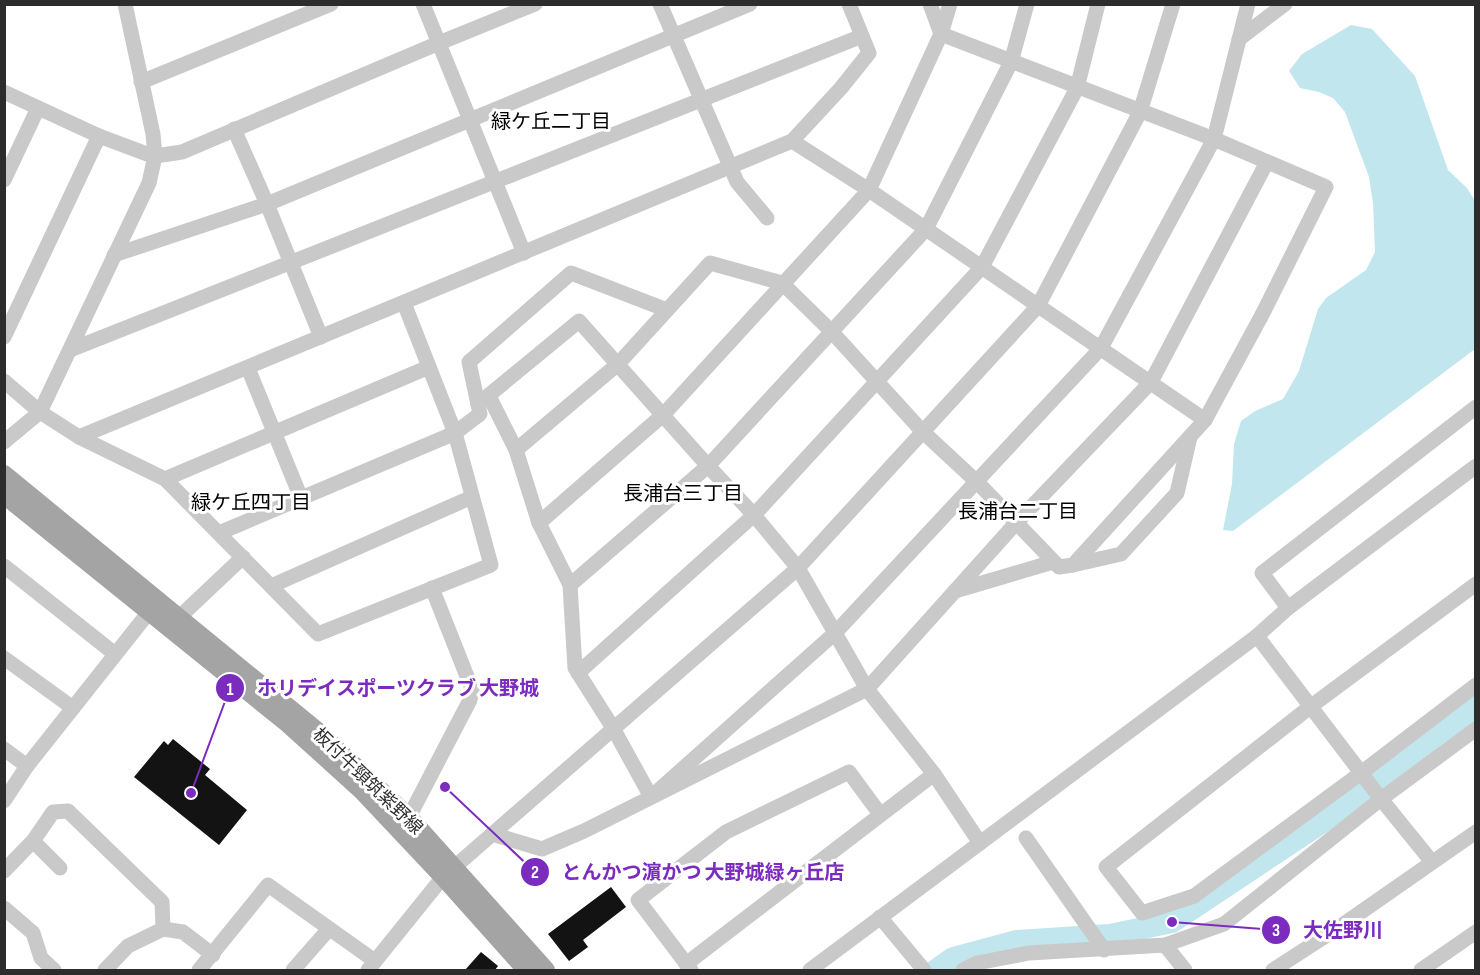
<svg xmlns="http://www.w3.org/2000/svg" width="1480" height="975" viewBox="0 0 1480 975" font-family="'Sofia Sans Condensed','Noto Sans JP',sans-serif">
  <style>
    .water { fill: #c2e6ed }
    .lines { fill: none; stroke-linecap: round; stroke-linejoin: round }
    .river { stroke: #c2e6ed; stroke-width: 22 }
    .building { fill: #131313 }
    .minor { stroke: #c9c9c9; stroke-width: 15 }
    .major { stroke: #a4a4a4; stroke-width: 18 }
    .labels { text-anchor: middle; stroke-width: 6; stroke-linejoin: round; paint-order: stroke }
    .street-label { font-size: 18px; fill: #2c2c2c; stroke: #fff }
    .neighbourhood-label { font-size: 20px; fill: #000; stroke: #fff }
    .leader { fill: none; stroke: #7b2cbf; stroke-width: 2 }
    .callout-dot { fill: #7b2cbf; stroke: #fff; stroke-width: 2 }
    .mark-label { font-size: 18px; text-anchor: middle; font-weight: bold; fill: #fff }
    .callout-label { font-size: 20px; text-anchor: middle; font-weight: bold; fill: #7b2cbf; stroke: #fff; stroke-width: 6; stroke-linejoin: round; paint-order: stroke }
  </style>
  <rect width="100%" height="100%" fill="#fff"/>
  <!-- water -->
  <polygon class="water" points="1351,25 1372,29 1415,76 1448,170 1467,188 1475,201 1475,349 1233,531 1223,530 1232,484 1234,444 1241,421 1255,411 1283,399 1299,371 1318,309 1326,298 1366,270 1375,252 1373,203 1369,177 1345,112 1333,98 1319,92 1300,88 1289,71 1302,54"/>
  <g class="lines">
    <!-- river -->
    <polyline class="river" points="936,970 953,958 1016,941 1110,935 1172,922 1336,813 1476,707"/>
  </g>
  <!-- building -->
  <g class="building">
    <polygon points="173,739 210,769 205,775 247,810 219,845 134,777 164,741 168,745"/>
    <polygon points="611,887 626,907 583,940 588,947 569,961 548,934"/>
    <polygon points="481,952 498,966 495,970 465,970"/>
  </g>
  <g class="lines">
    <!-- minor -->
    <g class="minor">
      <polyline points="423,4 524,253"/>
      <polyline points="660,4 737,182 767,218"/>
      <polyline points="1239,39 1285,4"/>
      <polyline points="141,82 331,4"/>
      <polyline points="4,92 99,136 147,154 155,156 182,152 439,43 535,4"/>
      <polyline points="234,129 267,204 321,337"/>
      <polyline points="792,141 869,190 1205,420"/>
      <polyline points="4,180 38,108"/>
      <polyline points="114,255 267,204 750,4"/>
      <polyline points="4,337 99,136"/>
      <polyline points="70,350 862,36"/>
      <polyline points="248,368 301,498"/>
      <polyline points="4,381 40,412 79,437 165,479 318,634 491,565 455,433 404,303"/>
      <polyline points="489,396 516,450 539,523 570,585 575,668 613,728 651,797 835,633 1101,348 1214,139 1248,4"/>
      <polyline points="478,404 579,321 708,466 754,515 798,568 867,689 934,774 980,843"/>
      <polyline points="79,437 792,141 841,88 869,53 849,4"/>
      <polyline points="4,442 40,412 149,183 155,156 153,134 125,4"/>
      <polyline points="516,450 618,364 710,263 782,283 831,331 922,431 978,483 1059,567 1073,565 1205,420 1263,313 1326,187 1214,139 941,34 930,4"/>
      <polyline points="165,479 429,367"/>
      <polyline points="539,523 664,414 869,190 941,34 950,4"/>
      <polyline points="219,533 455,433 480,414 469,362 571,273 667,310"/>
      <polyline points="1073,565 1121,554 1177,493 1190,437"/>
      <polyline points="4,566 115,654"/>
      <polyline points="1476,584 1310,707 1106,867 1142,913 1194,896 1361,773 1476,685"/>
      <polyline points="570,585 708,466 926,229 1011,62 1027,4"/>
      <polyline points="271,586 472,497"/>
      <polyline points="955,591 1053,562"/>
      <polyline points="1288,608 1262,573 1476,407"/>
      <polyline points="171,625 243,557"/>
      <polyline points="1257,636 1381,799 1432,862"/>
      <polyline points="4,658 73,708"/>
      <polyline points="578,673 754,515 982,267 1077,88 1098,4"/>
      <polyline points="4,749 27,766"/>
      <polyline points="4,801 27,766 149,612"/>
      <polyline points="409,817 470,700 472,689 432,588"/>
      <polyline points="492,834 542,849 584,831 867,689 1016,523 1151,382 1267,162"/>
      <polyline points="1026,838 1104,950"/>
      <polyline points="33,841 60,868"/>
      <polyline points="4,871 33,841 53,812 68,811 162,902 163,929"/>
      <polyline points="4,908 33,933 41,958 54,970"/>
      <polyline points="880,917 924,970"/>
      <polyline points="1165,945 1185,970"/>
      <polyline points="686,964 934,774"/>
      <polyline points="105,970 128,946 163,929 183,932 213,955"/>
      <polyline points="199,970 268,885 375,961"/>
      <polyline points="293,970 329,929"/>
      <polyline points="368,970 443,877 798,568 1038,306 1140,112 1173,4"/>
      <polyline points="691,970 638,900 726,832 849,772 880,814"/>
      <polyline points="810,970 1257,636 1288,608 1476,466"/>
      <polyline points="963,970 977,963 1029,953 1165,945 1224,924 1381,799 1476,729"/>
      <polyline points="1273,970 1341,926 1476,832"/>
      <polyline points="1421,970 1476,932"/>
    </g>
    <!-- major -->
    <g class="major">
      <polyline points="4,474 320,733 409,817 546,970"/>
      <polyline points="4,495 288,724 362,791 443,877 526,970"/>
    </g>
  </g>
  <g class="labels">
    <!-- street labels -->
    <g class="street-label">
      <text transform="translate(368 781) rotate(44)" y="6">板付牛頸筑紫野線</text>
    </g>
    <!-- neighbourhood labels -->
    <g class="neighbourhood-label">
      <text x="551" y="128">緑ケ丘二丁目</text>
      <text x="683" y="500">長浦台三丁目</text>
      <text x="251" y="509">緑ケ丘四丁目</text>
      <text x="1018" y="518">長浦台二丁目</text>
    </g>
  </g>
  <!-- callouts -->
  <path class="leader" d="M191 793L230 688M445 787L535 872M1172 922L1276 930"/>
  <g class="callout-dot">
    <circle cx="191" cy="793" r="6"/>
    <circle cx="445" cy="787" r="6"/>
    <circle cx="1172" cy="922" r="6"/>
    <circle cx="230" cy="688" r="15"/>
    <circle cx="535" cy="872" r="15"/>
    <circle cx="1276" cy="930" r="15"/>
  </g>
  <g class="mark-label">
    <text x="230" y="695">1</text>
    <text x="535" y="878">2</text>
    <text x="1276" y="936">3</text>
  </g>
  <g class="callout-label">
    <text x="398" y="695">ホリデイスポーツクラブ 大野城</text>
    <text x="703" y="879">とんかつ濵かつ 大野城緑ヶ丘店</text>
    <text x="1343" y="937">大佐野川</text>
  </g>
  <!-- border -->
  <rect width="1480" height="975" fill="none" stroke="#2c2c2c" stroke-width="12"/>
</svg>
